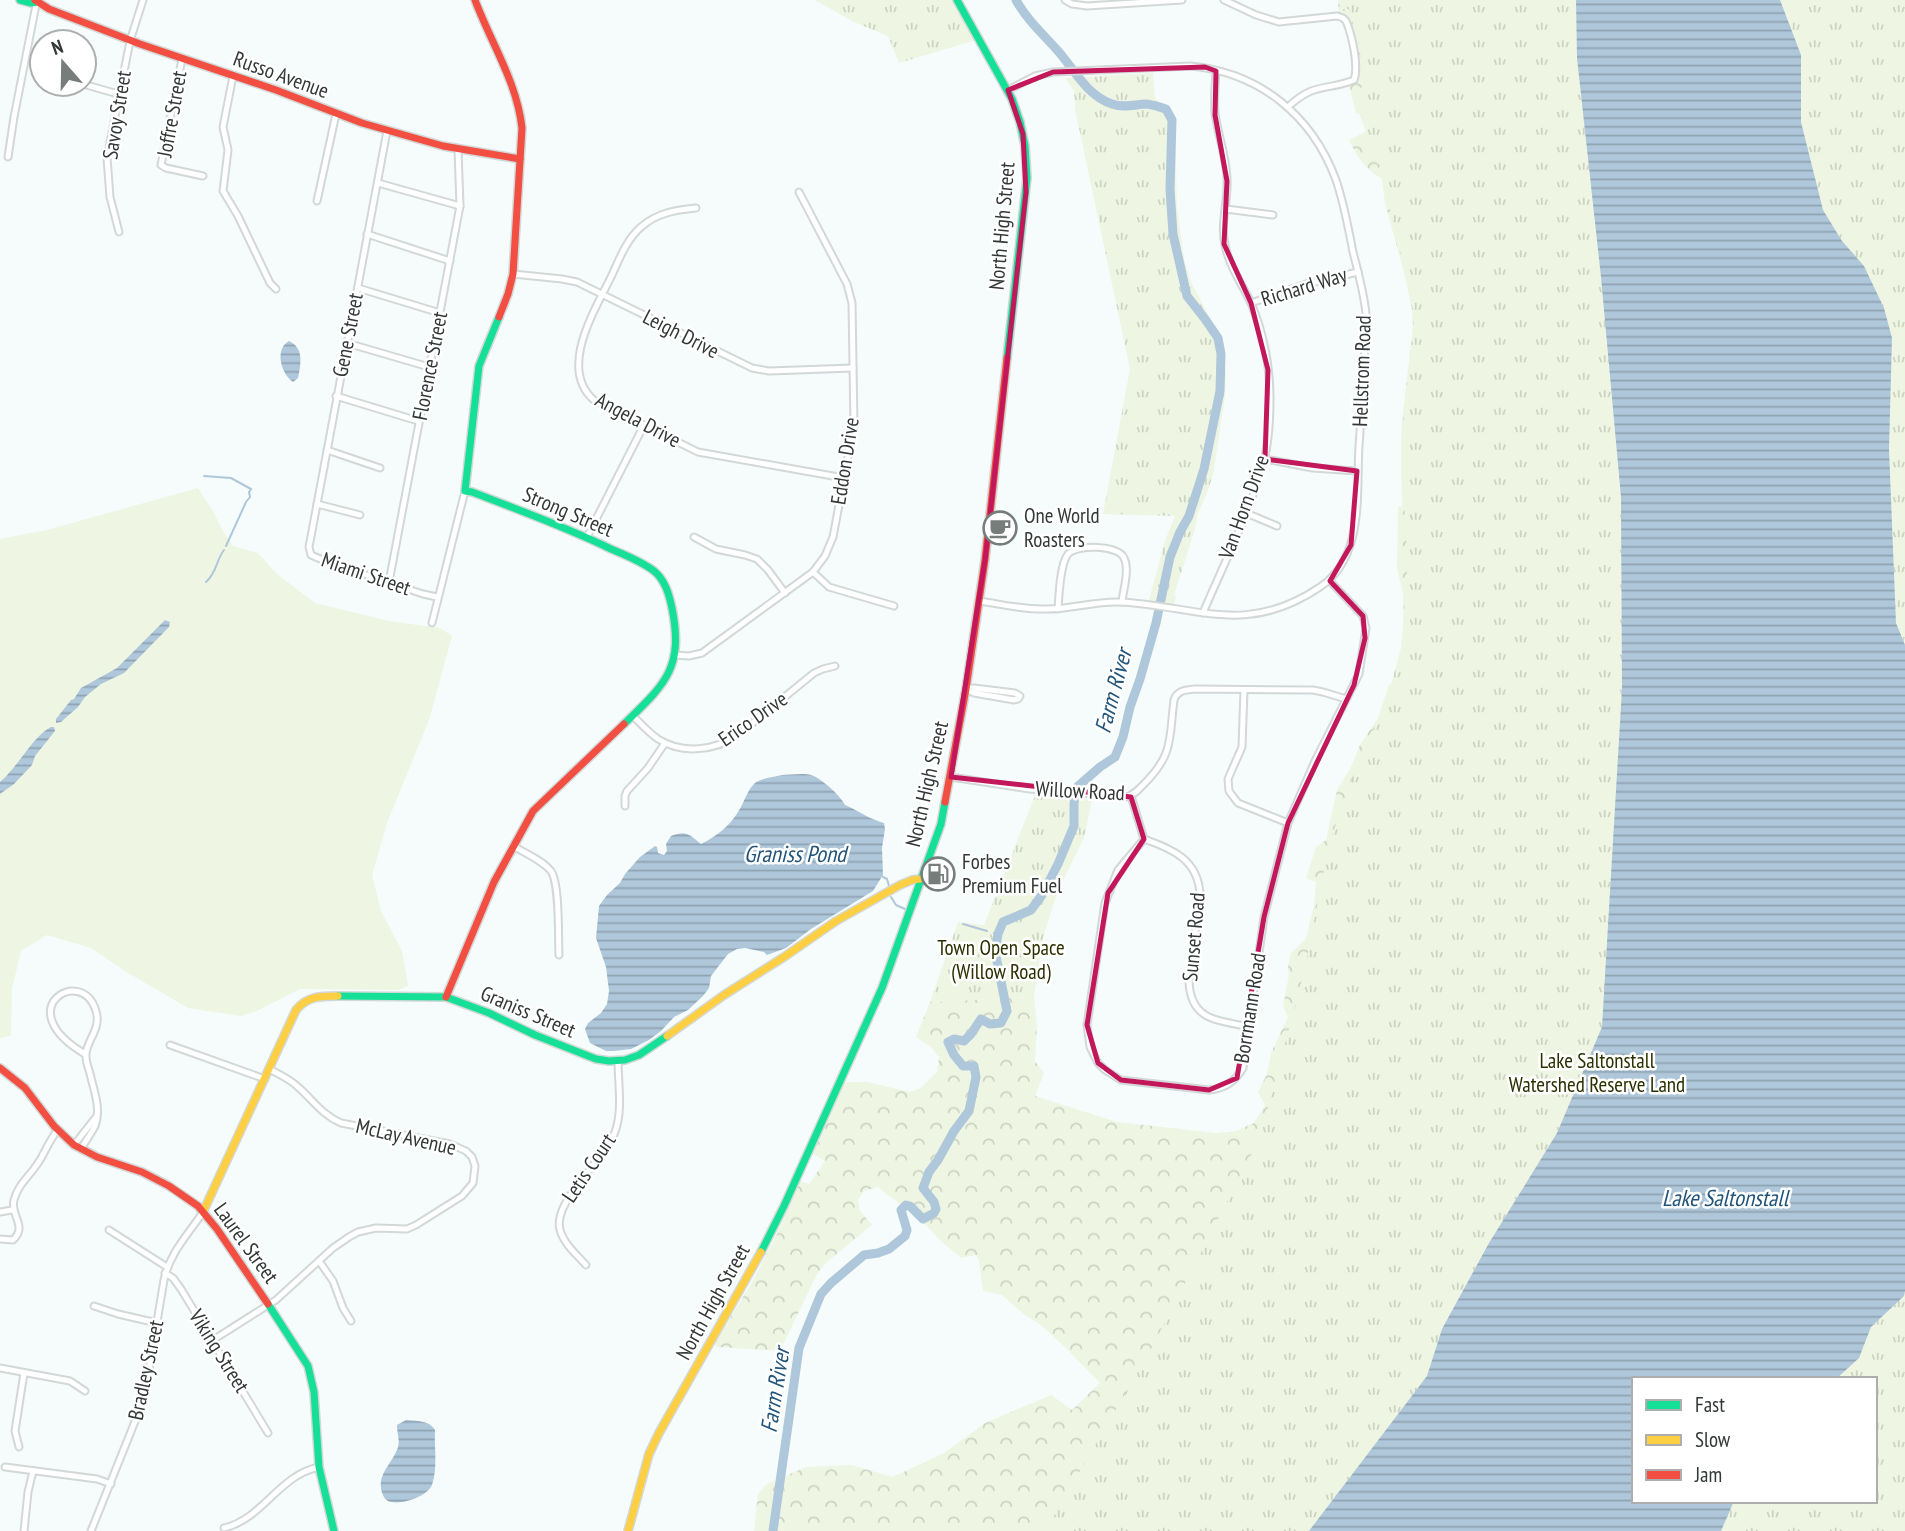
<svg xmlns="http://www.w3.org/2000/svg" width="1905" height="1531" viewBox="0 0 1905 1531" font-family="'PT Sans Narrow',sans-serif">
  <style>
    .grass { fill: #eef5e3 }
    .forest { fill: url(#forest-crowns) }
    .park { fill: url(#park-tufts); fill-rule: evenodd }
    .water { fill: url(#water-rules) }
    .lines { fill: none; stroke-linecap: round; stroke-linejoin: round }
    .stream { stroke: #afc7da; stroke-width: 2 }
    .river { stroke: #afc7da; stroke-width: 9 }
    .street-casing { stroke: #d2d8d7; stroke-width: 9 }
    .fast-casing { stroke: #d2d8d7; stroke-width: 10 }
    .slow-casing { stroke: #d2d8d7; stroke-width: 10 }
    .jam-casing { stroke: #d2d8d7; stroke-width: 10 }
    .street { stroke: #fefffe; stroke-width: 5 }
    .fast { stroke: #16e098; stroke-width: 7 }
    .slow { stroke: #ffcf43; stroke-width: 7 }
    .jam { stroke: #f24e42; stroke-width: 7 }
    .marked { fill: none; stroke: #c2185b; stroke-width: 5; stroke-linejoin: round }
    .labels { text-anchor: middle; stroke-width: 5; stroke-linejoin: round; paint-order: stroke }
    .street-label { font-size: 21px; fill: #323836; stroke: #fff }
    .poi-label { font-size: 21px; fill: #323836; stroke: #fff; text-anchor: start }
    .park-label { font-size: 21px; fill: #2b3001; stroke: #fff }
    .water-label { font-size: 23px; font-style: italic; fill: #22547a; stroke: #fff }
  </style>
  <defs>
    <pattern id="forest-crowns" width="20" height="18" patternUnits="userSpaceOnUse" patternTransform="scale(1.75)"><rect width="20" height="18" fill="#eef5e3"/><path d="M2 6a3 3 0 1 1 6 0M12 15a3 3 0 1 1 6 0" fill="none" stroke="#cdd3c3"/></pattern>
    <pattern id="park-tufts" width="24" height="20" patternUnits="userSpaceOnUse" patternTransform="scale(1.75)"><rect width="24" height="20" fill="#eef5e3"/><path d="M3 7l-1-3M5 7V3M7 7l1-3M15 17l-1-3M17 17v-4M19 17l1-3" fill="none" stroke="#cdd3c3"/></pattern>
    <pattern id="water-rules" width="6" height="5" patternUnits="userSpaceOnUse" patternTransform="scale(1.75)"><rect width="6" height="5" fill="#afc7da"/><path d="M0 2.5h6" fill="none" stroke="#8fa3b2"/></pattern>
  </defs>
  <rect width="100%" height="100%" fill="#f5fcfb"/>
  <!-- grass -->
  <polygon class="grass" points="198,488 214,513 223,531 233,546 258,553 277,574 315,603 389,621 440,628 452,636 429,720 387,823 372,875 381,911 402,951 408,986 398,990 300,989 257,1011 241,1016 188,1008 125,971 91,948 47,935 21,951 12,989 11,1036 0,1038 0,539 47,530"/>
  <!-- forest -->
  <path class="forest" d="M1338 0H1576L1309 1531H754L758 1494 767 1484 806 1467 851 1465 893 1477 944 1453 985 1423 1051 1395 1072 1410 1100 1383 1065 1347 1041 1325 1025 1315 1002 1295 983 1291 979 1261 976 1255 961 1258 943 1243 926 1225 878 1187 864 1191 858 1200 860 1211 872 1225 827 1262 817 1274 780 1351 718 1347 714 1344 751 1284 776 1236 800 1181 809 1184 825 1161 813 1154 845 1082H867L910 1092 921 1088 937 1072 939 1057 931 1047 916 1037 930 1002 1034 997 1037 1026 1035 1061 1044 1073 1035 1096 1117 1122 1216 1133 1236 1131 1254 1123 1265 1105 1258 1092 1267 1074 1271 1053 1288 1017 1283 1006 1289 975 1288 966 1291 953 1306 939 1314 905 1316 882 1306 878 1316 847 1326 840 1337 790 1351 767 1360 745 1378 718 1389 685 1394 684 1404 637 1403 594 1397 568 1398 507 1402 506 1401 446 1402 421 1413 326 1411 298 1385 203 1382 179C1366 170 1357 157 1349 140L1367 131 1359 113 1356 114 1349 85 1357 82 1359 76 1353 30 1348 17 1338 13Z"/>
  <!-- park -->
  <g class="park">
    <polygon points="815,0 953,0 976,40 899,63 888,36 854,22"/>
    <path d="M1338 0H1905V1531H1045L1150 1351 1260 1138 1304 972 1330 840 1347 795 1357 763 1386 703 1401 648 1407 573 1406 526 1401 475V444L1414 318 1385 185 1354 98 1353 89 1364 87 1359 45 1349 9H1341ZM1634 1379H1875V1501H1634Z"/>
    <polygon points="1153,73 1155,98 1169,110 1175,124 1177,206 1184,259 1191,282 1217,332 1223,354 1226,375 1225,397 1213,475 1205,498 1198,513 1195,529 1174,595 1176,596 1174,604 1149,600 1165,541 1175,516 1103,514 1130,369 1075,109 1074,91 1065,78"/>
    <polygon points="1036,793 1092,800 1084,838 1057,893 1043,938 1034,997 930,1002 958,922 984,925"/>
  </g>
  <!-- water -->
  <g class="water">
    <polygon points="1576,0 1780,0 1801,55 1801,122 1823,210 1842,241 1864,266 1884,308 1892,338 1889,449 1896,623 1905,645 1905,1291 1904,1296 1871,1327 1859,1358 1836,1379 1634,1379 1634,1501 1734,1501 1721,1531 1309,1531 1427,1376 1442,1329 1489,1243 1557,1133 1602,1027 1622,689 1621,497 1601,277 1577,58"/>
    <path d="M289 341C304 348 301 363 298 378L293 382C281 374 274 349 289 341Z"/>
    <polygon points="165,620 170,622 169,627 124,673 101,684 85,697 78,707 61,722 56,723 56,719 71,700 74,699 81,688 117,668"/>
    <path d="M51 727H54L55 731 35 756 32 765 14 784 0 794V782C18 767 33 736 51 727Z"/>
    <path d="M782 775C790 775 803 773 811 775 821 778 841 796 845 805 859 811 869 819 884 823L885 829 882 848 883 875 873 891 811 929 786 948 767 955 764 952 745 948 737 949 728 954 711 976 709 988 703 996 688 1010 674 1017 661 1031 649 1040 631 1049 614 1051H606L590 1043 585 1029 588 1023 601 1013 607 1004 609 991 606 967 596 938 599 906 607 895 620 883 625 874 640 857 655 846 657 847 658 853 664 855 667 851 666 844 671 836C686 830 689 834 701 844 715 837 730 826 738 812 744 803 747 790 755 783 762 778 774 777 782 775Z"/>
    <path d="M406 1420C416 1421 429 1420 435 1430 434 1447 438 1468 432 1485 427 1497 400 1506 388 1501 384 1499 381 1492 381 1487 379 1472 394 1461 398 1447 400 1441 397 1433 397 1425Z"/>
  </g>
  <g class="lines">
    <!-- stream -->
    <g class="stream">
      <polyline points="204,476 231,478 251,489 249,492 250,497 246,502 226,546"/>
      <path d="M206 582C217 573 216 560 224 550"/>
      <polyline points="883,877 887,879 889,886"/>
      <polyline points="891,897 896,905 905,909"/>
      <polyline points="963,924 987,931"/>
      <polyline points="994,933 998,934"/>
    </g>
    <!-- river -->
    <path class="river" d="M773 1531 799 1348 821 1294 831 1283 864 1255 878 1253 889 1249 905 1236 907 1230 901 1210 906 1205 910 1206 923 1219 934 1213 936 1209 934 1202 923 1188 929 1172 938 1160 954 1131 969 1111 976 1077 974 1066H963L954 1055 948 1042 954 1039 964 1041 971 1034 981 1019 990 1024 1001 1023 1007 1011 995 952 998 934 1003 922 1031 910 1042 895 1058 864 1074 826V804L1076 788 1100 767 1115 757 1123 737 1130 707 1140 679 1156 623 1170 557 1180 532 1189 516 1204 469 1220 391 1221 354 1218 338 1205 319 1187 296 1173 234 1170 189 1172 120 1166 109C1159 107 1152 104 1145 104 1133 105 1123 108 1112 104 1087 96 1074 69 1058 51 1043 34 1027 20 1016 0"/>
    <defs>
      <g id="street">
        <polyline points="1065,0 1072,4 1087,6 1182,0"/>
        <path d="M1224 0 1256 15 1279 22 1337 16 1343 18 1346 21C1352 35 1359 66 1354 80 1326 91 1315 82 1289 106"/>
        <polyline points="182,59 161,165 166,168 203,176"/>
        <polyline points="233,76 223,127 228,150 223,191 238,216 270,283 276,289"/>
        <polyline points="83,84 118,94"/>
        <polyline points="387,131 309,547 311,555 325,561 423,594 437,597"/>
        <polyline points="8,157 14,117 37,0"/>
        <polyline points="378,183 460,206"/>
        <polyline points="317,201 336,114"/>
        <path d="M696 208C675 210 657 213 641 227 626 240 619 260 611 277 595 310 557 370 595 401L698 452 844 478"/>
        <polyline points="1226,209 1273,215"/>
        <polyline points="119,232 110,197 107,158 130,41 143,0"/>
        <polyline points="367,234 450,261"/>
        <polyline points="513,274 562,279 577,282 752,368 769,371 853,368"/>
        <polyline points="358,288 440,313"/>
        <polyline points="1251,303 1306,284 1358,272"/>
        <polyline points="347,343 429,367"/>
        <polyline points="336,396 418,421"/>
        <polyline points="327,450 380,468"/>
        <polyline points="1265,459 1313,468 1357,471"/>
        <polyline points="317,504 360,515"/>
        <polyline points="1246,513 1277,526"/>
        <polyline points="587,537 644,425"/>
        <polyline points="694,537 716,549 745,555 757,559 768,570 785,593"/>
        <polyline points="813,572 829,587 894,606"/>
        <polyline points="389,582 460,206 458,149"/>
        <path d="M979 601C1001 604 1024 610 1047 609 1072 609 1095 601 1120 602 1198 606 1246 637 1320 587 1365 557 1356 493 1359 446 1361 418 1363 389 1364 361 1365 346 1367 330 1366 314 1364 293 1358 272 1353 252 1348 227 1344 203 1336 180 1312 115 1259 72 1190 66L1053 72 1035 76 1008 90"/>
        <path d="M1058 609C1059 595 1060 564 1068 554 1077 544 1119 545 1124 558 1130 570 1123 590 1122 602"/>
        <path d="M1203 613C1224 563 1250 513 1264 460 1269 441 1270 417 1270 397 1270 366 1263 331 1251 303 1242 284 1229 266 1225 245 1220 224 1228 202 1227 181 1227 158 1218 136 1215 113 1214 99 1215 85 1216 71"/>
        <polyline points="432,623 465,491"/>
        <polyline points="675,655 689,656 702,653 813,572 825,556 833,537 854,425 852,303 847,284 799,192"/>
        <polygon points="974,688 1015,693 1020,696 1018,699 1014,700 974,693 966,689"/>
        <polyline points="1244,690 1242,747 1228,779 1229,791 1238,803 1288,823"/>
        <path d="M633 716C641 724 649 733 658 739 683 755 716 750 738 735L814 673 823 669 835 666"/>
        <path d="M951 777 1030 789 1126 797C1134 795 1138 790 1144 784 1174 754 1169 739 1174 700 1177 690 1186 690 1195 689L1313 690 1323 692 1346 699"/>
        <polyline points="1131,796 1144,839"/>
        <polyline points="625,806 625,796 627,791 648,768 665,743"/>
        <path d="M1144 839 1118 870 1105 903 1087 1025 1090 1047 1098 1063 1105 1070 1121 1080 1209 1090C1224 1089 1235 1082 1243 1068L1264 917 1288 823 1315 761 1359 674 1366 628 1363 616 1329 580"/>
        <path d="M1144 839C1173 849 1198 860 1200 894L1189 982C1191 1021 1218 1020 1249 1027"/>
        <path d="M513 846C525 853 542 860 551 871 560 884 558 937 559 955"/>
        <polyline points="170,1045 265,1079"/>
        <polyline points="74,1145 96,1117"/>
        <path d="M81 1149C85 1142 91 1134 95 1126 101 1111 95 1093 91 1078 90 1071 86 1064 86 1057 84 1043 102 1030 96 1011 82 964 8 1009 85 1054"/>
        <polyline points="0,1212 12,1210"/>
        <polyline points="109,1230 167,1267"/>
        <path d="M0 1239 13 1240C28 1226 10 1216 14 1200 18 1184 30 1176 38 1163 45 1153 49 1140 58 1130"/>
        <polyline points="319,1261 333,1281 343,1308 351,1321"/>
        <path d="M586 1265C577 1255 564 1244 560 1230 552 1201 605 1160 615 1132 623 1111 618 1083 618 1061"/>
        <polyline points="165,1273 173,1278 181,1289 268,1433"/>
        <polyline points="94,1306 118,1314 157,1323"/>
        <path d="M213 1340 276 1300 333 1248 349 1237 358 1232 376 1228 407 1229 416 1225 462 1196 473 1183 475 1166 472 1157 466 1151 450 1144 341 1123C322 1115 313 1100 298 1087 290 1079 279 1074 269 1069"/>
        <polyline points="0,1368 70,1381 85,1391"/>
        <polyline points="19,1447 15,1431 24,1373"/>
        <polyline points="5,1467 97,1479 111,1484"/>
        <path d="M224 1528C263 1519 279 1475 319 1467"/>
        <polyline points="24,1531 28,1492 33,1471"/>
        <path d="M91 1531 144 1399 164 1280C170 1252 188 1235 203 1212"/>
      </g>
      <g id="fast">
        <polyline points="20,0 31,3 37,2"/>
        <polyline points="957,0 1012,99 1020,122 1025,146 1027,178 1007,358"/>
        <path d="M499 317 479 366 465 491 472 492C519 510 566 527 611 549 625 555 641 561 654 571 665 580 669 594 672 608 684 669 665 684 624 724"/>
        <polyline points="338,996 446,997 489,1013 535,1035 596,1059 609,1061 625,1060 639,1055 667,1036"/>
        <polyline points="761,1252 784,1206 882,988 941,824 945,802"/>
        <polyline points="268,1304 308,1366 314,1392 319,1467 334,1531"/>
      </g>
      <g id="slow">
        <polyline points="667,1036 724,995 784,957 836,921 900,885 912,880 921,879"/>
        <path d="M203 1212 296 1010C307 996 321 996 338 996"/>
        <polyline points="628,1531 649,1454 659,1433 761,1252"/>
      </g>
      <g id="jam">
        <polyline points="35,0 49,9 140,44 276,90 362,123 443,146 520,159"/>
        <path d="M475 0C491 43 517 82 522 128L513 274 508 294 499 317"/>
        <polyline points="945,802 966,689 985,560 1007,358"/>
        <polyline points="446,997 494,882 533,811 624,724"/>
        <polyline points="0,1068 25,1088 54,1126 74,1145 97,1157 142,1172 169,1186 198,1206 217,1229 268,1304"/>
      </g>
    </defs>
    <!-- street casing -->
    <use href="#street" class="street-casing"/>
    <!-- fast casing -->
    <use href="#fast" class="fast-casing"/>
    <!-- slow casing -->
    <use href="#slow" class="slow-casing"/>
    <!-- jam casing -->
    <use href="#jam" class="jam-casing"/>
    <!-- street -->
    <use href="#street" class="street"/>
    <!-- fast -->
    <use href="#fast" class="fast"/>
    <!-- slow -->
    <use href="#slow" class="slow"/>
    <!-- jam -->
    <use href="#jam" class="jam"/>
  </g>
  <!-- marked area -->
  <path class="marked" d="M1205 67 1216 71 1215 115 1227 181 1224 244 1251 303 1268 370 1265 459 1357 471 1351 545 1330 581 1363 616 1365 638 1354 685 1288 823 1264 917 1237 1078 1209 1090 1121 1080 1098 1063 1087 1025 1108 893 1144 839 1131 797 951 777 985 560 1026 192 1023 134 1008 90 1053 72Z"/>
  <!-- icons -->
  <defs>
    <symbol id="cafe-ring" viewBox="-11 -11 22 22"><circle r="9.5" fill="#fff" stroke="#767d7b" stroke-width="1.5"/><path d="M-5.5-4.5H6V0H3Q3 3.5 0 3.5H-2.5Q-5.5 3.5-5.5 0ZM3-3.2v2h1.7v-2ZM-6 4.5H4V6H-6Z" fill="#767d7b"/></symbol>
    <symbol id="fuel-ring" viewBox="-11 -11 22 22"><circle r="9.5" fill="#fff" stroke="#767d7b" stroke-width="1.5"/><path d="M-5.5-6h7V0h2V4h1.3V-2.5L3-4.5l.8-.8L6-3V5H2.5V1h-1V6h-7ZM-4.2-4.7v3.2H.2V-4.7Z" fill="#767d7b"/></symbol>
  </defs>
  <g fill-rule="evenodd">
    <use href="#cafe-ring" x="981" y="509" width="38" height="38"/>
    <use href="#fuel-ring" x="919" y="855" width="38" height="38"/>
  </g>
  <g class="labels">
    <!-- street labels -->
    <g class="street-label">
      <text transform="translate(281 75) rotate(20)" y="7">Russo Avenue</text>
      <text transform="translate(172 114) rotate(-80)" y="7">Joffre Street</text>
      <text transform="translate(117 115) rotate(-81)" y="7">Savoy Street</text>
      <text transform="translate(1002 226) rotate(-85)" y="7">North High Street</text>
      <text transform="translate(1304 287) rotate(-17)" y="7">Richard Way</text>
      <text transform="translate(681 334) rotate(27)" y="7">Leigh Drive</text>
      <text transform="translate(348 335) rotate(-79)" y="7">Gene Street</text>
      <text transform="translate(430 366) rotate(-79)" y="7">Florence Street</text>
      <text transform="translate(1362 371) rotate(-88)" y="7">Hellstrom Road</text>
      <text transform="translate(638 420) rotate(28)" y="7">Angela Drive</text>
      <text transform="translate(845 461) rotate(-81)" y="7">Eddon Drive</text>
      <text transform="translate(1244 507) rotate(-70)" y="7">Van Horn Drive</text>
      <text transform="translate(568 512) rotate(23)" y="7">Strong Street</text>
      <text transform="translate(366 574) rotate(19)" y="7">Miami Street</text>
      <text transform="translate(753 719) rotate(-35)" y="7">Erico Drive</text>
      <text transform="translate(927 784) rotate(-77)" y="7">North High Street</text>
      <text transform="translate(1080 791) rotate(3)" y="7">Willow Road</text>
      <text transform="translate(1194 937) rotate(-85)" y="7">Sunset Road</text>
      <text transform="translate(1250 1008) rotate(-81)" y="7">Borrmann Road</text>
      <text transform="translate(528 1012) rotate(23)" y="7">Graniss Street</text>
      <text transform="translate(406 1137) rotate(13)" y="7">McLay Avenue</text>
      <text transform="translate(589 1168) rotate(-56)" y="7">Letis Court</text>
      <text transform="translate(246 1243) rotate(54)" y="7">Laurel Street</text>
      <text transform="translate(713 1302) rotate(-61)" y="7">North High Street</text>
      <text transform="translate(219 1351) rotate(58)" y="7">Viking Street</text>
      <text transform="translate(146 1370) rotate(-78)" y="7">Bradley Street</text>
    </g>
    <!-- poi labels -->
    <g class="poi-label">
      <text x="1024" y="523">One World<tspan x="1024" dy="24">Roasters</tspan></text>
      <text x="962" y="869">Forbes<tspan x="962" dy="24">Premium Fuel</tspan></text>
    </g>
    <!-- park labels -->
    <g class="park-label">
      <text x="1001" y="955">Town Open Space<tspan x="1001" dy="24">(Willow Road)</tspan></text>
      <text x="1597" y="1068">Lake Saltonstall<tspan x="1597" dy="24">Watershed Reserve Land</tspan></text>
    </g>
    <!-- water labels -->
    <g class="water-label">
      <text transform="translate(1113 691) rotate(-75)" y="8">Farm River</text>
      <text x="795" y="862">Graniss Pond</text>
      <text x="1725" y="1206">Lake Saltonstall</text>
      <text transform="translate(775 1390) rotate(-81)" y="8">Farm River</text>
    </g>
  </g>
  <!-- legend -->
  <rect x="1632" y="1377" width="245" height="126" fill="#ffffff" stroke="#adafaf" stroke-width="2"/>
  <rect x="1646" y="1400" width="35" height="10" fill="#16e098" stroke="#adafaf" stroke-width="2"/>
  <text x="1695" y="1412" font-size="21" fill="#323836">Fast</text>
  <rect x="1646" y="1435" width="35" height="10" fill="#ffcf43" stroke="#adafaf" stroke-width="2"/>
  <text x="1695" y="1447" font-size="21" fill="#323836">Slow</text>
  <rect x="1646" y="1470" width="35" height="10" fill="#f24e42" stroke="#adafaf" stroke-width="2"/>
  <text x="1695" y="1482" font-size="21" fill="#323836">Jam</text>
  <!-- north arrow -->
  <g transform="translate(63 63) rotate(340)"><circle r="33" fill="#ffffff" stroke="#adafaf" stroke-width="2"/>
  <path d="M0-5L12 26L0 18L-12 26Z" fill="#767d7b"/>
  <text y="-10" font-size="19" font-weight="bold" text-anchor="middle" fill="#323836">N</text>
  </g>
</svg>
